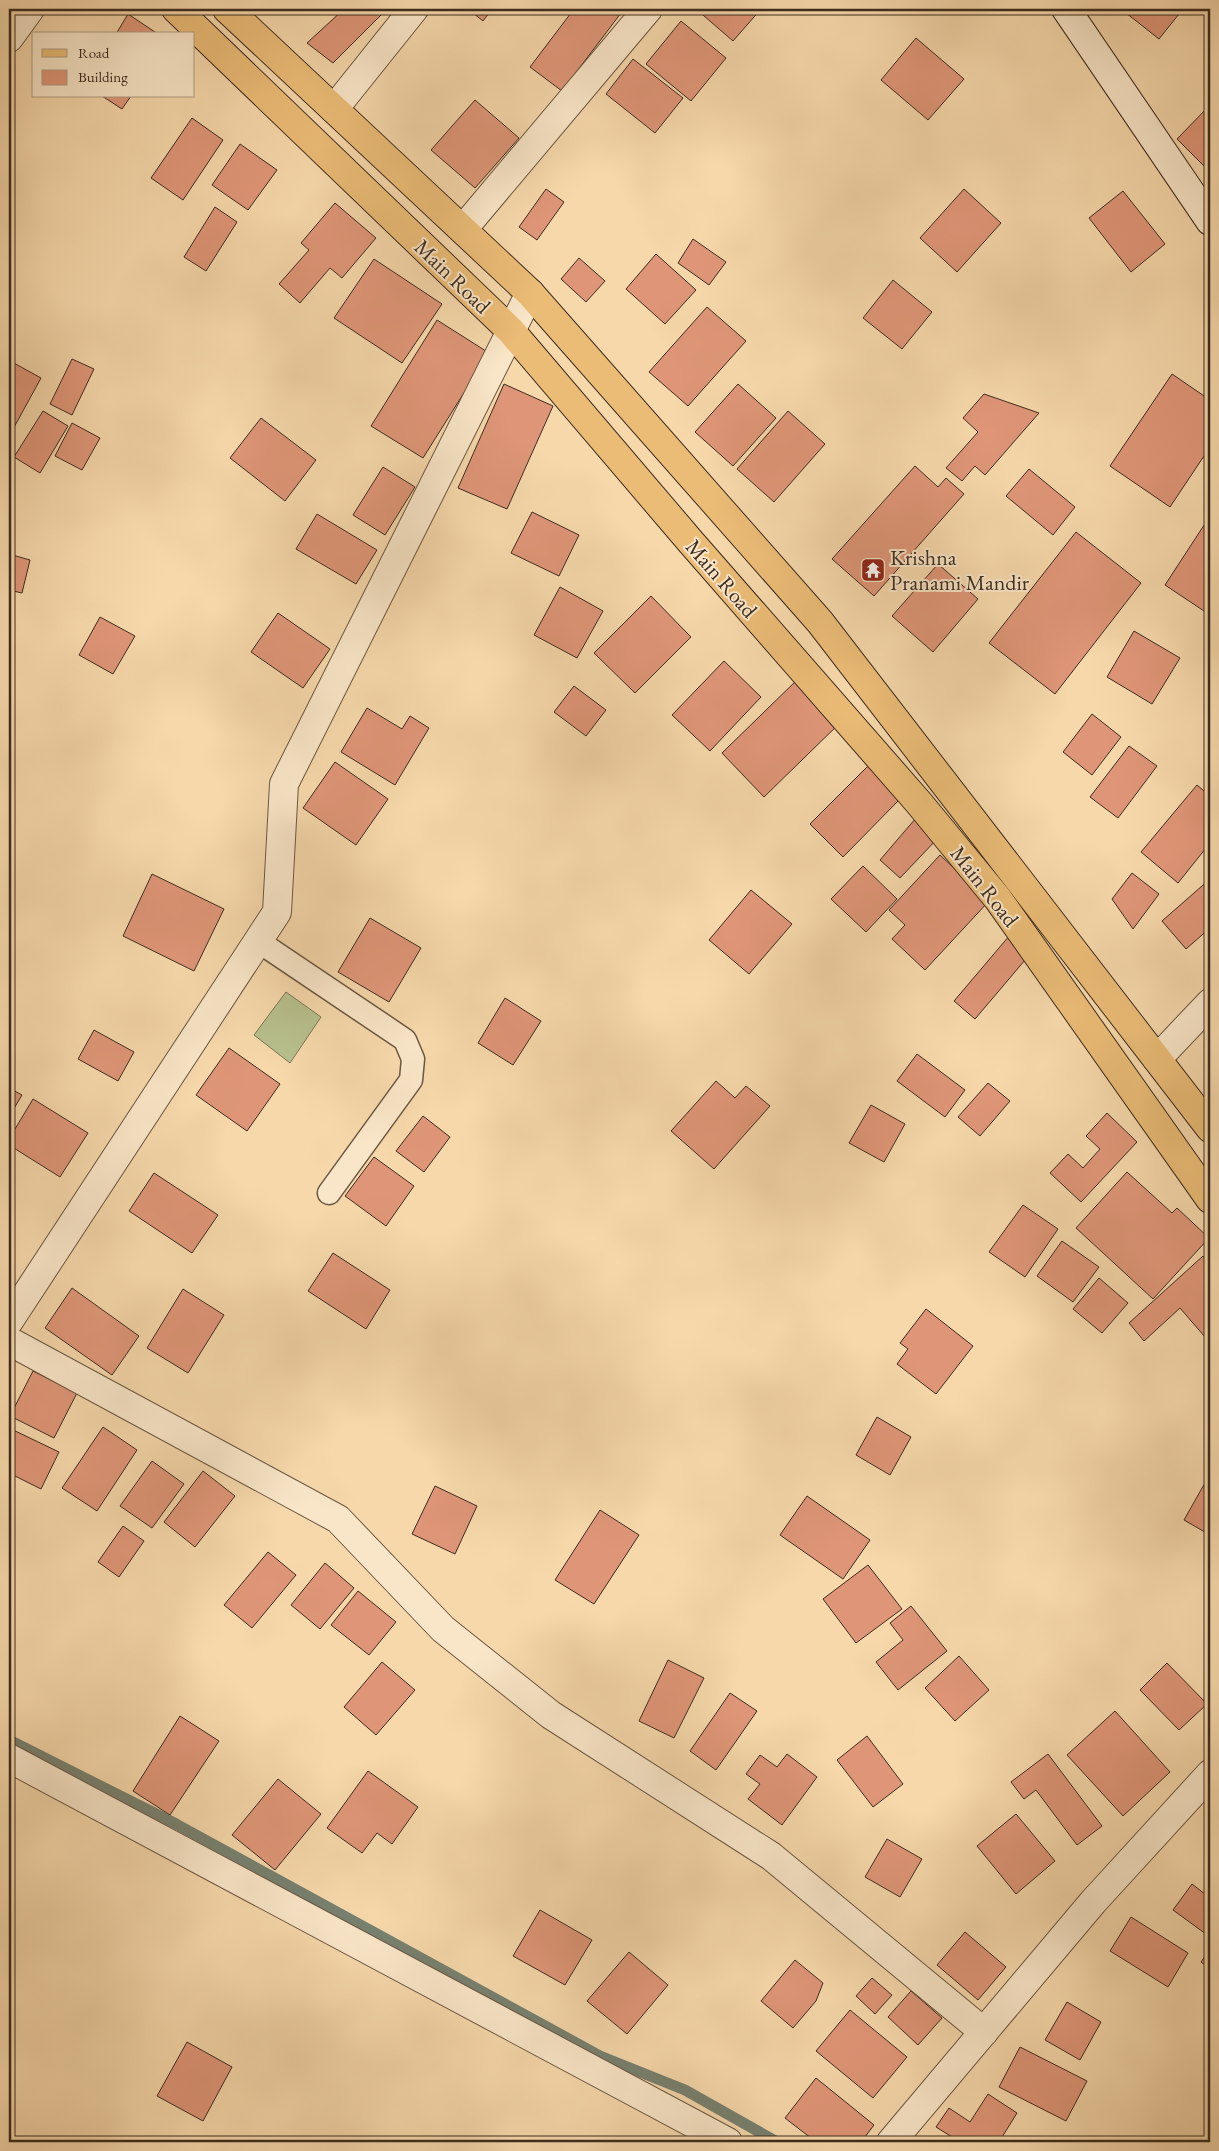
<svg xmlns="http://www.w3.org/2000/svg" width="1219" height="2151" viewBox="0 0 1219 2151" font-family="'EB Garamond',serif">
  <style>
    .park { fill: #b7c08d; stroke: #7a7656 }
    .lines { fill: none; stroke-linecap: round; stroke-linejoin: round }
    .stream { stroke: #778170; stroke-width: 11 }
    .building { fill: #df9678; stroke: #3d2c1f }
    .lane-casing { stroke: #6b5742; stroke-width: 25 }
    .street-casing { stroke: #6b5742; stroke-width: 30 }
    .secondary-casing { stroke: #3d2c1f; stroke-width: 30 }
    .primary-casing { stroke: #3d2c1f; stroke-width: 30 }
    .lane { stroke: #f9e6c8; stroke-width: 22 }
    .street { stroke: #f9e6c8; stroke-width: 28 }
    .secondary { stroke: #f9e6c8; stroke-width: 28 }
    .primary { stroke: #ebbc76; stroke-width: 28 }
    .labels { text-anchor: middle; stroke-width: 4; stroke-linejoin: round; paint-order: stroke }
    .street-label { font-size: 22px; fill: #3d2c1f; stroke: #f9e6c8 }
    .poi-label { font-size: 22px; fill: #3d2c1f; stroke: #f9e6c8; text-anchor: start }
  </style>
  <rect width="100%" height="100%" fill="#f6d8ab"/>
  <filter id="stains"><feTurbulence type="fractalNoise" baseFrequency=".004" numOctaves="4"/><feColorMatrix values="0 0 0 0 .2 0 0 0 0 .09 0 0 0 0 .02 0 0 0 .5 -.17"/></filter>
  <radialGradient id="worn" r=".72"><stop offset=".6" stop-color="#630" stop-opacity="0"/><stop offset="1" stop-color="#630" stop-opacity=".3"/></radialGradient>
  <!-- park -->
  <polygon class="park" points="286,992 321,1017 290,1063 254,1035"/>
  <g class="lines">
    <!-- stream -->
    <polyline class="stream" points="9,1740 176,1824 600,2056 685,2090 777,2142"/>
  </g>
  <!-- building -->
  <g class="building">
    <polygon points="344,9 387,9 333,63 307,43"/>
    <polygon points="468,9 492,9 483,21"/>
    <polygon points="574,9 624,9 562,91 530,67"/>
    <polygon points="696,9 761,9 733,41"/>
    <polygon points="1121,9 1183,9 1159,39"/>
    <polygon points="128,14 158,34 116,34"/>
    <polygon points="681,21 726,58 691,101 646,64"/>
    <polygon points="916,38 964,79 928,120 881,80"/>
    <polygon points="633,59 683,98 655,133 606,94"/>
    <polygon points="102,96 131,96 122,109"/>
    <polygon points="475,100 519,138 475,188 431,150"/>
    <polygon points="1210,105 1210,172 1177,139"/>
    <polygon points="192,118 223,140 183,200 151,178"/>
    <polygon points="240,144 277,170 248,210 212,185"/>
    <polygon points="546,189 564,202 537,240 519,227"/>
    <polygon points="964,189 1001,223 957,272 920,238"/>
    <polygon points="1123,191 1165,244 1131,272 1089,218"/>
    <polygon points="335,203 376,238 342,278 330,268 300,303 279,284 309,250 301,243"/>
    <polygon points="215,207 237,222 206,271 184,257"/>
    <polygon points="693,239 726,262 709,285 678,263"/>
    <polygon points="656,254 696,290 665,324 626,289"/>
    <polygon points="579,258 605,281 586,302 561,279"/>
    <polygon points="374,259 442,304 402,363 334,318"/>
    <polygon points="893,280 932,312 902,349 863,318"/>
    <polygon points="707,307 746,341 688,406 649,372"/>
    <polygon points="437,320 489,353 423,458 371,426"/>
    <polygon points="72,359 94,369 72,415 50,404"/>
    <polygon points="12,362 41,378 12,431 9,429 9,367"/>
    <polygon points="1172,374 1210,400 1210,447 1170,507 1110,466"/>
    <polygon points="504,384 553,406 507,509 458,488"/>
    <polygon points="738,384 776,418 733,466 695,432"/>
    <polygon points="984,394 1039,413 985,475 975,466 962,481 946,468 978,432 963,418"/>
    <polygon points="43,411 68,426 40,473 14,457"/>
    <polygon points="788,411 825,444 774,502 737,469"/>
    <polygon points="261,418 316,460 285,501 230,458"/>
    <polygon points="72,423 100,438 82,470 55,456"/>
    <polygon points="915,466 938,487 946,478 964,494 874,596 832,559"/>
    <polygon points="383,467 415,487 385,535 353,515"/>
    <polygon points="1029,469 1075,507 1053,535 1006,496"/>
    <polygon points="532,512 579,535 559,576 511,553"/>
    <polygon points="317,514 377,550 356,584 296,549"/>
    <polygon points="1210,516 1210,615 1165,585"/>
    <polygon points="1076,532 1141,583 1055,694 989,643"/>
    <polygon points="9,554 30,560 22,593 9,590"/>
    <polygon points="938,564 978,599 933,652 892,616"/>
    <polygon points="560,587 603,611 577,658 534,635"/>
    <polygon points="651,596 691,637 635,693 594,653"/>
    <polygon points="278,613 330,649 303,688 251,652"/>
    <polygon points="100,617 135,636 113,674 79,655"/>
    <polygon points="1134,631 1180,658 1152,704 1107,677"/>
    <polygon points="724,661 761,697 710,751 672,715"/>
    <polygon points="801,676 844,719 764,797 722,753"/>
    <polygon points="574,686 606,710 586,736 554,712"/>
    <polygon points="367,708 402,729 410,716 429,728 395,785 341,752"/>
    <polygon points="1092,714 1121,737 1092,775 1063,752"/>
    <polygon points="1129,746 1157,766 1118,818 1090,797"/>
    <polygon points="335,762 388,799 356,845 303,808"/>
    <polygon points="868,766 900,799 843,857 810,824"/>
    <polygon points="1197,785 1210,796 1210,843 1178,883 1141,852"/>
    <polygon points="916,818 938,838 900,878 880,860"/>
    <polygon points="940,855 989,901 925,970 892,939 905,925 889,910"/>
    <polygon points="863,866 897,899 866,932 831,899"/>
    <polygon points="1132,873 1159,894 1133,929 1112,899"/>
    <polygon points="152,874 224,909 194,971 123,936"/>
    <polygon points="1210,879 1210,928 1186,949 1162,921"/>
    <polygon points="751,890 792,924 749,974 709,940"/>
    <polygon points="370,918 421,948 389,1002 338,972"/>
    <polygon points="1010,935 1031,953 975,1019 954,1001"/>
    <polygon points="505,998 541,1021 513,1065 478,1043"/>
    <polygon points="94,1030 134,1052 118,1081 78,1059"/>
    <polygon points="229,1048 280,1084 247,1131 196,1095"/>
    <polygon points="917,1054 965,1090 945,1117 897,1081"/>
    <polygon points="716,1081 735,1098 746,1086 770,1106 714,1169 671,1131"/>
    <polygon points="988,1083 1010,1101 980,1136 958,1117"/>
    <polygon points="9,1088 22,1095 9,1117"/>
    <polygon points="33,1099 88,1133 60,1177 9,1145 9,1139"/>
    <polygon points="871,1105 905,1124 884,1162 849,1143"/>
    <polygon points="1107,1113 1137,1142 1081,1202 1050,1173 1068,1154 1083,1168 1100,1149 1086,1136"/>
    <polygon points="423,1116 450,1137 424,1172 396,1151"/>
    <polygon points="374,1157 414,1186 386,1226 345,1196"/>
    <polygon points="1127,1172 1172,1213 1177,1208 1209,1238 1153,1299 1076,1228"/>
    <polygon points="154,1173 218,1215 192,1253 129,1211"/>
    <polygon points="1023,1205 1058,1229 1025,1277 989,1252"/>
    <polygon points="1062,1241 1099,1267 1073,1302 1037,1276"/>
    <polygon points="333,1253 390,1290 366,1329 308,1291"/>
    <polygon points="1203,1256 1210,1265 1210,1332 1205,1337 1180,1308 1144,1341 1129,1323"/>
    <polygon points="1099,1278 1128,1303 1102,1333 1073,1309"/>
    <polygon points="72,1288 139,1336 112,1375 45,1328"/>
    <polygon points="183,1289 224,1315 188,1373 147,1348"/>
    <polygon points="926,1309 973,1346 936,1394 897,1364 908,1349 900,1343"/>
    <polygon points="33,1371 77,1393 54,1438 10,1416"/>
    <polygon points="877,1417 911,1437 890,1475 856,1455"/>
    <polygon points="103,1427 137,1450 97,1511 62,1488"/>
    <polygon points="9,1428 59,1452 41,1489 9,1473"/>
    <polygon points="152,1461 184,1484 152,1528 120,1506"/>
    <polygon points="203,1471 235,1496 195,1547 164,1522"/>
    <polygon points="1206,1481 1210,1484 1210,1535 1184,1520"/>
    <polygon points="435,1486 477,1506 455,1554 412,1534"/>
    <polygon points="807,1496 870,1540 843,1579 780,1535"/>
    <polygon points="600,1510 639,1535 594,1604 555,1580"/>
    <polygon points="123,1526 144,1541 119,1577 98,1562"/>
    <polygon points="268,1552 296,1575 252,1628 224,1605"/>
    <polygon points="325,1563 354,1588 320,1629 291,1605"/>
    <polygon points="868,1565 902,1609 856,1643 823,1599"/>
    <polygon points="358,1591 396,1622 369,1655 331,1625"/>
    <polygon points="911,1606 947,1651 898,1690 876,1662 903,1640 890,1623"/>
    <polygon points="959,1656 989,1690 955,1721 925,1688"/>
    <polygon points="668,1660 704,1678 674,1738 639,1721"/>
    <polygon points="382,1662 415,1690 376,1735 344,1707"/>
    <polygon points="1167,1663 1207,1704 1179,1730 1140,1690"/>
    <polygon points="730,1693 757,1711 716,1770 690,1751"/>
    <polygon points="1115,1711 1170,1772 1123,1816 1067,1755"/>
    <polygon points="180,1716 219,1741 170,1815 133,1791"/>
    <polygon points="867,1736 903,1784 873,1807 837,1760"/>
    <polygon points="787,1754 817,1777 782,1825 748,1799 760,1784 746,1774 760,1755 777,1767"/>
    <polygon points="1048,1754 1102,1826 1077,1845 1036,1790 1024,1799 1011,1782"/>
    <polygon points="368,1771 418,1807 392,1844 377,1833 362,1853 327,1828"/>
    <polygon points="278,1779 321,1814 275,1870 232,1835"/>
    <polygon points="1016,1814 1055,1861 1016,1894 977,1846"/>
    <polygon points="887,1839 922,1859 900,1897 865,1877"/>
    <polygon points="1192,1884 1210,1898 1210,1937 1173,1910"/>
    <polygon points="540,1910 592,1940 565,1985 513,1956"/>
    <polygon points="1131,1917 1188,1953 1168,1987 1110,1951"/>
    <polygon points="965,1932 1006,1967 978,2000 937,1965"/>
    <polygon points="1210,1949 1210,1969 1201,1962"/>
    <polygon points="629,1952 668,1985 627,2034 587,2001"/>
    <polygon points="795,1960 823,1983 816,2001 793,2028 761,2001"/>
    <polygon points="872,1978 892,1995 875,2014 856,1996"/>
    <polygon points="911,1991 942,2018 918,2045 888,2017"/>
    <polygon points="1067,2002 1101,2022 1080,2060 1045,2040"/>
    <polygon points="850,2010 907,2057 873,2098 816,2051"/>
    <polygon points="187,2042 232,2067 203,2121 157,2096"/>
    <polygon points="1020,2047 1087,2081 1066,2121 999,2087"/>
    <polygon points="816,2078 874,2125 861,2142 816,2142 785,2118"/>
    <polygon points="988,2094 1017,2113 999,2142 960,2142 936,2127 949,2108 970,2122"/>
  </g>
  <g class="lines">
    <defs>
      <polyline id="lane" points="258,941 405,1040 413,1059 411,1080 329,1193"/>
      <g id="street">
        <polyline points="9,38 30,9"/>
        <polyline points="334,109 414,9"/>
        <polyline points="463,229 648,9"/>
        <polyline points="1157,1059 1210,1003"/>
        <polyline points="9,1321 277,912 284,784 530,293"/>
        <polyline points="9,1341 338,1519 443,1629 551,1715 771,1856 984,2032"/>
        <polyline points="9,1758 728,2142"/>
        <polyline points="891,2142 1093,1902 1210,1774"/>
      </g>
      <polyline id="secondary" points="1066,9 1210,221"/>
      <g id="primary">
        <polyline points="176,9 511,331 690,541 919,803 998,899 1210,1199"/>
        <polyline points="227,9 530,293 820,622 1210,1128"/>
      </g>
    </defs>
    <!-- lane casing -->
    <use href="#lane" class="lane-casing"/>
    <!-- street casing -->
    <use href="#street" class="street-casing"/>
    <!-- secondary casing -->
    <use href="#secondary" class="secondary-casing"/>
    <!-- primary casing -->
    <use href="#primary" class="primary-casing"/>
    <!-- lane -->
    <use href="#lane" class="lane"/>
    <!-- street -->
    <use href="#street" class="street"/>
    <!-- secondary -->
    <use href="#secondary" class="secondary"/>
    <!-- primary -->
    <use href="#primary" class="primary"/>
  </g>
  <!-- icons -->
  <defs>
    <symbol id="temple-square" viewBox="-11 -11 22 22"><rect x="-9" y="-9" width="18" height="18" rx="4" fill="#8f2418" stroke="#f9e6c8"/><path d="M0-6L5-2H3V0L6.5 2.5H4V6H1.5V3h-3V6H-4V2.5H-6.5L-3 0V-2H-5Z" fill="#fff"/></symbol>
  </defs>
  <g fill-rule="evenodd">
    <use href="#temple-square" x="859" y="556" width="28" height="28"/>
  </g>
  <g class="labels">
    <!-- street labels -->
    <g class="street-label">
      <text transform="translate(453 276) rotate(44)" y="8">Main Road</text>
      <text transform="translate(722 578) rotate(49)" y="8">Main Road</text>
      <text transform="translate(985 886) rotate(52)" y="8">Main Road</text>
    </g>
    <!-- poi labels -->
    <g class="poi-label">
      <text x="890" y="565">Krishna<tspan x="890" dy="25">Pranami Mandir</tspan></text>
    </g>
  </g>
  <!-- margin -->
  <rect width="1219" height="2151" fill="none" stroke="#f6d8ab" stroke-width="30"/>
  <rect x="10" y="10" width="1199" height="2131" fill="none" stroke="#3d2c1f" stroke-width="2.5"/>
  <rect x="15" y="15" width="1189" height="2121" fill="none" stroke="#3d2c1f"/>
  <!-- legend -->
  <rect x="32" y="32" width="162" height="65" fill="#f9e6c8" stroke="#ae9c84"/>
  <rect x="42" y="49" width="25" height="8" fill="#ebbc76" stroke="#ae9c84"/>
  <text x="78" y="58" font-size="15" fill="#3d2c1f">Road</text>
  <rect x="42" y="70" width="25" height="15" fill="#df9678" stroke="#ae9c84"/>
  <text x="78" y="82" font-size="15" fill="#3d2c1f">Building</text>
  <rect width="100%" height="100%" filter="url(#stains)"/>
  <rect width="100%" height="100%" fill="url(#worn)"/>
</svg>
